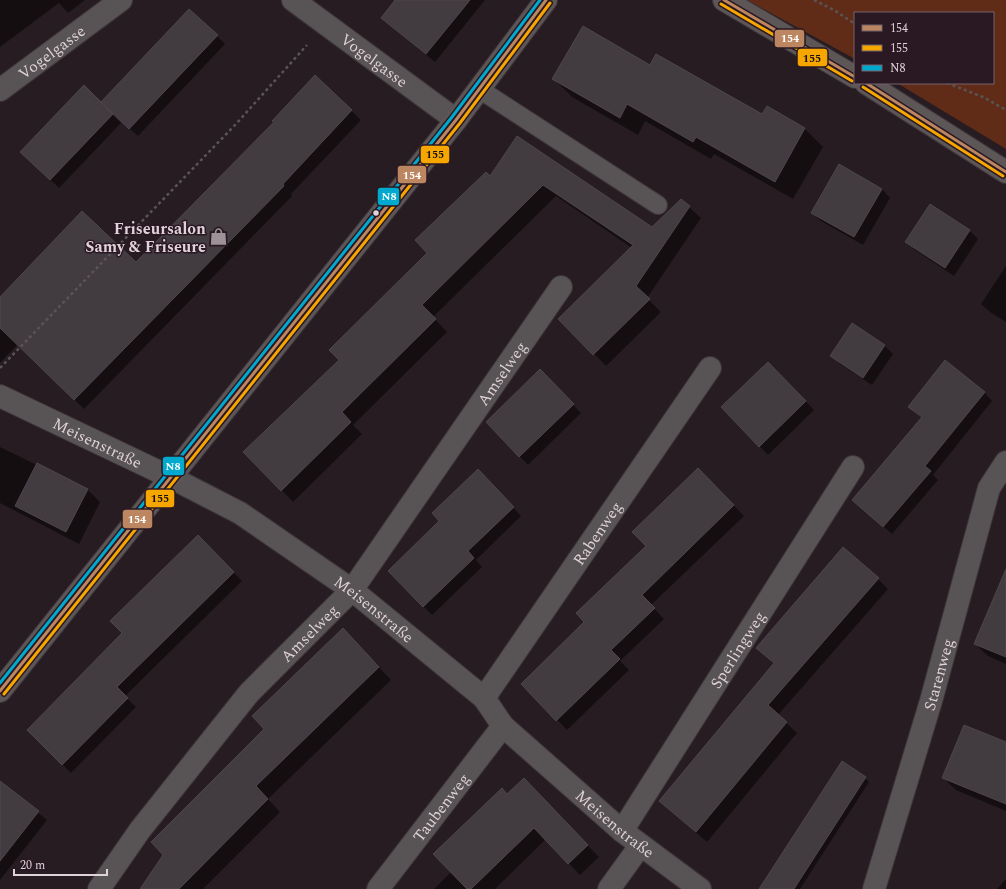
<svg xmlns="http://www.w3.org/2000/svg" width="1006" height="889" viewBox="0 0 1006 889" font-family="Spectral,serif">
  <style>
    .green { fill: #602c17 }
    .shadow { fill: #0007 }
    .building { fill: #423b40; stroke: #4e464c }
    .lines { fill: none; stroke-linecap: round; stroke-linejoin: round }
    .lane-casing { stroke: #3f363b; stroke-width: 20 }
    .street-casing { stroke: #3f363b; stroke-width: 24 }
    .secondary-casing { stroke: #3f363b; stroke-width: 24 }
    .path { stroke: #5b5457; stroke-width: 2.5; stroke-dasharray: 3 3; stroke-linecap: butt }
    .lane { stroke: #585354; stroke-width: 18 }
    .street { stroke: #585354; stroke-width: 22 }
    .secondary { stroke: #5c5657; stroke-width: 22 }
    .bus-1-casing { stroke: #2a1822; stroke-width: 6 }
    .bus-2-casing { stroke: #2a1822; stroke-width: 6 }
    .bus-3-casing { stroke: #2a1822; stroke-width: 6 }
    .bus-1 { stroke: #bb8660; stroke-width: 3 }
    .bus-2 { stroke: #f7a600; stroke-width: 3 }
    .bus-3 { stroke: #00a9ce; stroke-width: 3 }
    .bus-dot { fill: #dfd2d8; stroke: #2a1822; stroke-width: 1.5 }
    .labels { text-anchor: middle; stroke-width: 3; stroke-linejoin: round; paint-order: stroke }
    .street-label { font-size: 16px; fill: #dfd2d8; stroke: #2a1822 }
    .poi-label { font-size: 16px; font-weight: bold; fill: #dfd2d8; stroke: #2a1822; text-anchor: end }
    .line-badge { stroke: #2a1822; stroke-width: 1.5 }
    .badge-label { font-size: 11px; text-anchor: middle; font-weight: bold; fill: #fff }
    .pale-badge-label { font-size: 11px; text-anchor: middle; font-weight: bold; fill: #111 }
  </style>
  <rect width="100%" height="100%" fill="#261c21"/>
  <!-- green -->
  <polygon class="green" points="747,0 1006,0 1006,149 897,83 993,83 993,13 855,13 855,59"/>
  <!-- shadow -->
  <g class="shadow">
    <polygon points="0,0 85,0 68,13 59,3 0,47"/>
    <polygon points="396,0 485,0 435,62 382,18"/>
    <polygon points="217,36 225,44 138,136 111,111"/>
    <polygon points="650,66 762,115 767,107 805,129 823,147 793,199 714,154 711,159 645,121 638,135 572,97 554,79"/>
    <polygon points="315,77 361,120 291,194 292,196 84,409 18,344 0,363 0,299 136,264 275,122"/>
    <polygon points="112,114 121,123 59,188 30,160"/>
    <polygon points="517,137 652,228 689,207 701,218 647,298 661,312 606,366 560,319 632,248 556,196 433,317 447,332 353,425 362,434 293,502 245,452 340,360 490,177"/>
    <polygon points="840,165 882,189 890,198 863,245 821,221 812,213"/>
    <polygon points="930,205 970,231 978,239 954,276 915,250 906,242"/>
    <polygon points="1006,266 1006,322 990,312 981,304"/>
    <polygon points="884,345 893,354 872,385 840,364 832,356"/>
    <polygon points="768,363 814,410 768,455 722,407"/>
    <polygon points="540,371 581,413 528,465 487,422"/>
    <polygon points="984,392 992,401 933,475 938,480 892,534 853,500 922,418 910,407"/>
    <polygon points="0,447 88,490 100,502 79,544 0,503"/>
    <polygon points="698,469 744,516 651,605 664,619 620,661 629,670 567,730 522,684 586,622 647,546"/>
    <polygon points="486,479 521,516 476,560 482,567 432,615 389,571"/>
    <polygon points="198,536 242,581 125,696 136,707 71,773 28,730 123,633"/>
    <polygon points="878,579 888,589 778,715 797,733 707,842 660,801 774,664 758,648"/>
    <polygon points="1006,597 1006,664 988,656 975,644"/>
    <polygon points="355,642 391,680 268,799 280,812 203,889 141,889 265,729"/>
    <polygon points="1006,744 1006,811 956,790 943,778"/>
    <polygon points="865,778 869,782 800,889 761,889"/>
    <polygon points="0,782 47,820 0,880"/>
    <polygon points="535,791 599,857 580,875 546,839 495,889 434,889 451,872 507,795"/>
    <polygon points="1006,879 1006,889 997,889"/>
  </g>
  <!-- building -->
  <g class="building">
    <polygon points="395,0 470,0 426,54 381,18"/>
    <polygon points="189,9 218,35 129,129 101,102"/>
    <polygon points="583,26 650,65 656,54 762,114 767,106 805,128 775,182 696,137 693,142 627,104 620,118 552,79"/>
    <polygon points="315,75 352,110 283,184 284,186 74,400 0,328 0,297 82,211 136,262 274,122 272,121"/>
    <polygon points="84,85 113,114 50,180 20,152"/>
    <polygon points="517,136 652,227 681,199 690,206 636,286 650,299 593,355 558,319 633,245 543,185 422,305 436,319 342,412 351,422 281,491 243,452 339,360 329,350 427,253 415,240 486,172 490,176"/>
    <polygon points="839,164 882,189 854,237 811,213"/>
    <polygon points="930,204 970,230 945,268 905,242"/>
    <polygon points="852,323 885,345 863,378 830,356"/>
    <polygon points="945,360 985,392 925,466 931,471 883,527 852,500 922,417 908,407"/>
    <polygon points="768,362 806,401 759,447 721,407"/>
    <polygon points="540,369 574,404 519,457 486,422"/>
    <polygon points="37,463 88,489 66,532 15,506"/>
    <polygon points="698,468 734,505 642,595 655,608 611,650 620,659 556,721 521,684 584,622 576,613 646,546 632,532"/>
    <polygon points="478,469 514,507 468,551 474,558 423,607 388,571 439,521 432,513"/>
    <polygon points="198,535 234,572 117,687 128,698 62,765 27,730 122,633 110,621"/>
    <polygon points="843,547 879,578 768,705 787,722 696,832 659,801 774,663 756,648"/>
    <polygon points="1006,569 1006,657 974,644"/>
    <polygon points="343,628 379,667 256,786 268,799 179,889 140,889 163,855 151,842 264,729 252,716"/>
    <polygon points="964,725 1006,742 1006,804 942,778"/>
    <polygon points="842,761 866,777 794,889 759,889"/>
    <polygon points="524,778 588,845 568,864 534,828 471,889 467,889 433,854 502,788 507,794"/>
    <polygon points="0,781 39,811 0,861"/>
  </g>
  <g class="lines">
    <defs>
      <polyline id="lane" points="479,89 658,205"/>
      <g id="street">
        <path id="s1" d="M293 0 456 120"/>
        <path id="s2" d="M0 90 121 0"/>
        <path id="s3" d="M0 396 170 477 240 513 352 590 484 698 503 726 622 831 700 889"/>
        <path id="s4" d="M484 698 710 368"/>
        <path id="s5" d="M622 831 853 467"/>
        <path id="s6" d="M99 889 140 830 249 693 352 590 561 287"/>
        <path id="s7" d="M378 889 503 726"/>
        <polyline points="609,889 640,846"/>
        <path id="s8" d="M874 889 931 701 989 488 1006 462"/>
      </g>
      <g id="secondary">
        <polyline points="724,0 855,77"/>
        <polyline points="866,83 1006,172"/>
        <polyline points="0,691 456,120 546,0"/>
      </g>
    </defs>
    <!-- lane casing -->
    <use href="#lane" class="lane-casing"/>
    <!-- street casing -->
    <use href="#street" class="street-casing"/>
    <!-- secondary casing -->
    <use href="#secondary" class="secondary-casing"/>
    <!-- path -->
    <g class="path">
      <polyline points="814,0 834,10 855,24"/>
      <polyline points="947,83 983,97 1006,110"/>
      <polyline points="0,368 236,124 307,45"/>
    </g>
    <!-- lane -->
    <use href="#lane" class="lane"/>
    <!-- street -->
    <use href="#street" class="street"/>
    <!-- secondary -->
    <use href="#secondary" class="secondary"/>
    <defs>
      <g id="bus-1">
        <polyline points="724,0 855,77"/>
        <polyline points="866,83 1006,172"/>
        <polyline points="0,691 456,120 546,0"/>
      </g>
      <g id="bus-2">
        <polyline points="721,4 852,81"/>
        <polyline points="863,87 1003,176"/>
        <polyline points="4,694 460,123 550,3"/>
      </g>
      <polyline id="bus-3" points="0,683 452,117 540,0"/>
    </defs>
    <!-- bus-1 casing -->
    <use href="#bus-1" class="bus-1-casing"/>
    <!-- bus-2 casing -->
    <use href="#bus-2" class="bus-2-casing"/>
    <!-- bus-3 casing -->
    <use href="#bus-3" class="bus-3-casing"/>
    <!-- bus-1 -->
    <use href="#bus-1" class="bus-1"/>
    <!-- bus-2 -->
    <use href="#bus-2" class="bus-2"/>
    <!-- bus-3 -->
    <use href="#bus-3" class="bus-3"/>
  </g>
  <!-- icons -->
  <defs>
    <symbol id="shop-bare" viewBox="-9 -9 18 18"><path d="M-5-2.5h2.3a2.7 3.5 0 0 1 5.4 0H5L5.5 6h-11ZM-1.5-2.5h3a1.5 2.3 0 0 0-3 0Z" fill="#9e9298" stroke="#2a1822" stroke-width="2.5" paint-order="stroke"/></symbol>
  </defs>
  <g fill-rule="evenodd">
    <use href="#shop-bare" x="206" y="224" width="25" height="25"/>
  </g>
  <!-- markers -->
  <circle class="bus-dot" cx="376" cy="213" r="3.5"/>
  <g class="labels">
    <!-- street labels -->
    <g class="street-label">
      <text dy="6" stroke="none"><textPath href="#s2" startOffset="64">Vogelgasse</textPath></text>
      <text dy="6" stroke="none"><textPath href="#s1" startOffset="101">Vogelgasse</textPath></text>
      <text dy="6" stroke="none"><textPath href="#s6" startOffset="656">Amselweg</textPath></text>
      <text dy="6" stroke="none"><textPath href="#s3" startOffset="108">Meisenstraße</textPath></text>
      <text dy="6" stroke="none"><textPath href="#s4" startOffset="200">Rabenweg</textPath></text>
      <text dy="6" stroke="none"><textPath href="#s3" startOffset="432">Meisenstraße</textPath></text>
      <text dy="6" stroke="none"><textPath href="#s6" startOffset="332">Amselweg</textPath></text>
      <text dy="6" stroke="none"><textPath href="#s5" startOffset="215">Sperlingweg</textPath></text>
      <text dy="6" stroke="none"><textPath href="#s8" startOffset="224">Starenweg</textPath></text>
      <text dy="6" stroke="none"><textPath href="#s7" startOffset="103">Taubenweg</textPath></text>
      <text dy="6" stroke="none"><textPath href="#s3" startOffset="756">Meisenstraße</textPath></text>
    </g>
    <!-- poi labels -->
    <g class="poi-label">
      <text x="206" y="234">Friseursalon<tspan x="206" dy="18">Samy &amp; Friseure</tspan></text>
    </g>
  </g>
  <g class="line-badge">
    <rect x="774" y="29" width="31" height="19" rx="4" fill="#bb8660"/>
    <rect x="797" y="48" width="31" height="19" rx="4" fill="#f7a600"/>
    <rect x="420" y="145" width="30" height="19" rx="4" fill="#f7a600"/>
    <rect x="397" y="165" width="30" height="19" rx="4" fill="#bb8660"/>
    <rect x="377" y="187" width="23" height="19" rx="4" fill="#00a9ce"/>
    <rect x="162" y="456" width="23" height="20" rx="4" fill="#00a9ce"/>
    <rect x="145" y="489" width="30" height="19" rx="4" fill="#f7a600"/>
    <rect x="122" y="509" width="31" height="20" rx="4" fill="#bb8660"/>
  </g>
  <g class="badge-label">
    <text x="790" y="42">154</text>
    <text x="412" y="179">154</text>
    <text x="389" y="200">N8</text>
    <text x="173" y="470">N8</text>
    <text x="137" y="523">154</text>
  </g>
  <g class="pale-badge-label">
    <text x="812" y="62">155</text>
    <text x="435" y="158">155</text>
    <text x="160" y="502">155</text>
  </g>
  <!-- legend -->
  <rect x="854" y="12" width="140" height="72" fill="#2a1822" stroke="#72626b"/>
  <rect x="862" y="25" width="20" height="6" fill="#bb8660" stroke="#72626b"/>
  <text x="890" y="32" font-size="12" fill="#dfd2d8">154</text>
  <rect x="862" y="45" width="20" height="6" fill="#f7a600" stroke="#72626b"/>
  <text x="890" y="52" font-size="12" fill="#dfd2d8">155</text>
  <rect x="862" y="65" width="20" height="6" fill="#00a9ce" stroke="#72626b"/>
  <text x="890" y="72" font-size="12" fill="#dfd2d8">N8</text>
  <!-- scale -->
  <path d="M14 869v6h93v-6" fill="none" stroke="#dfd2d8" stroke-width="2"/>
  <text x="20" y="869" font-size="12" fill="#dfd2d8" stroke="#2a1822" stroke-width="3" paint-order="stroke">20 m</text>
</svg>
